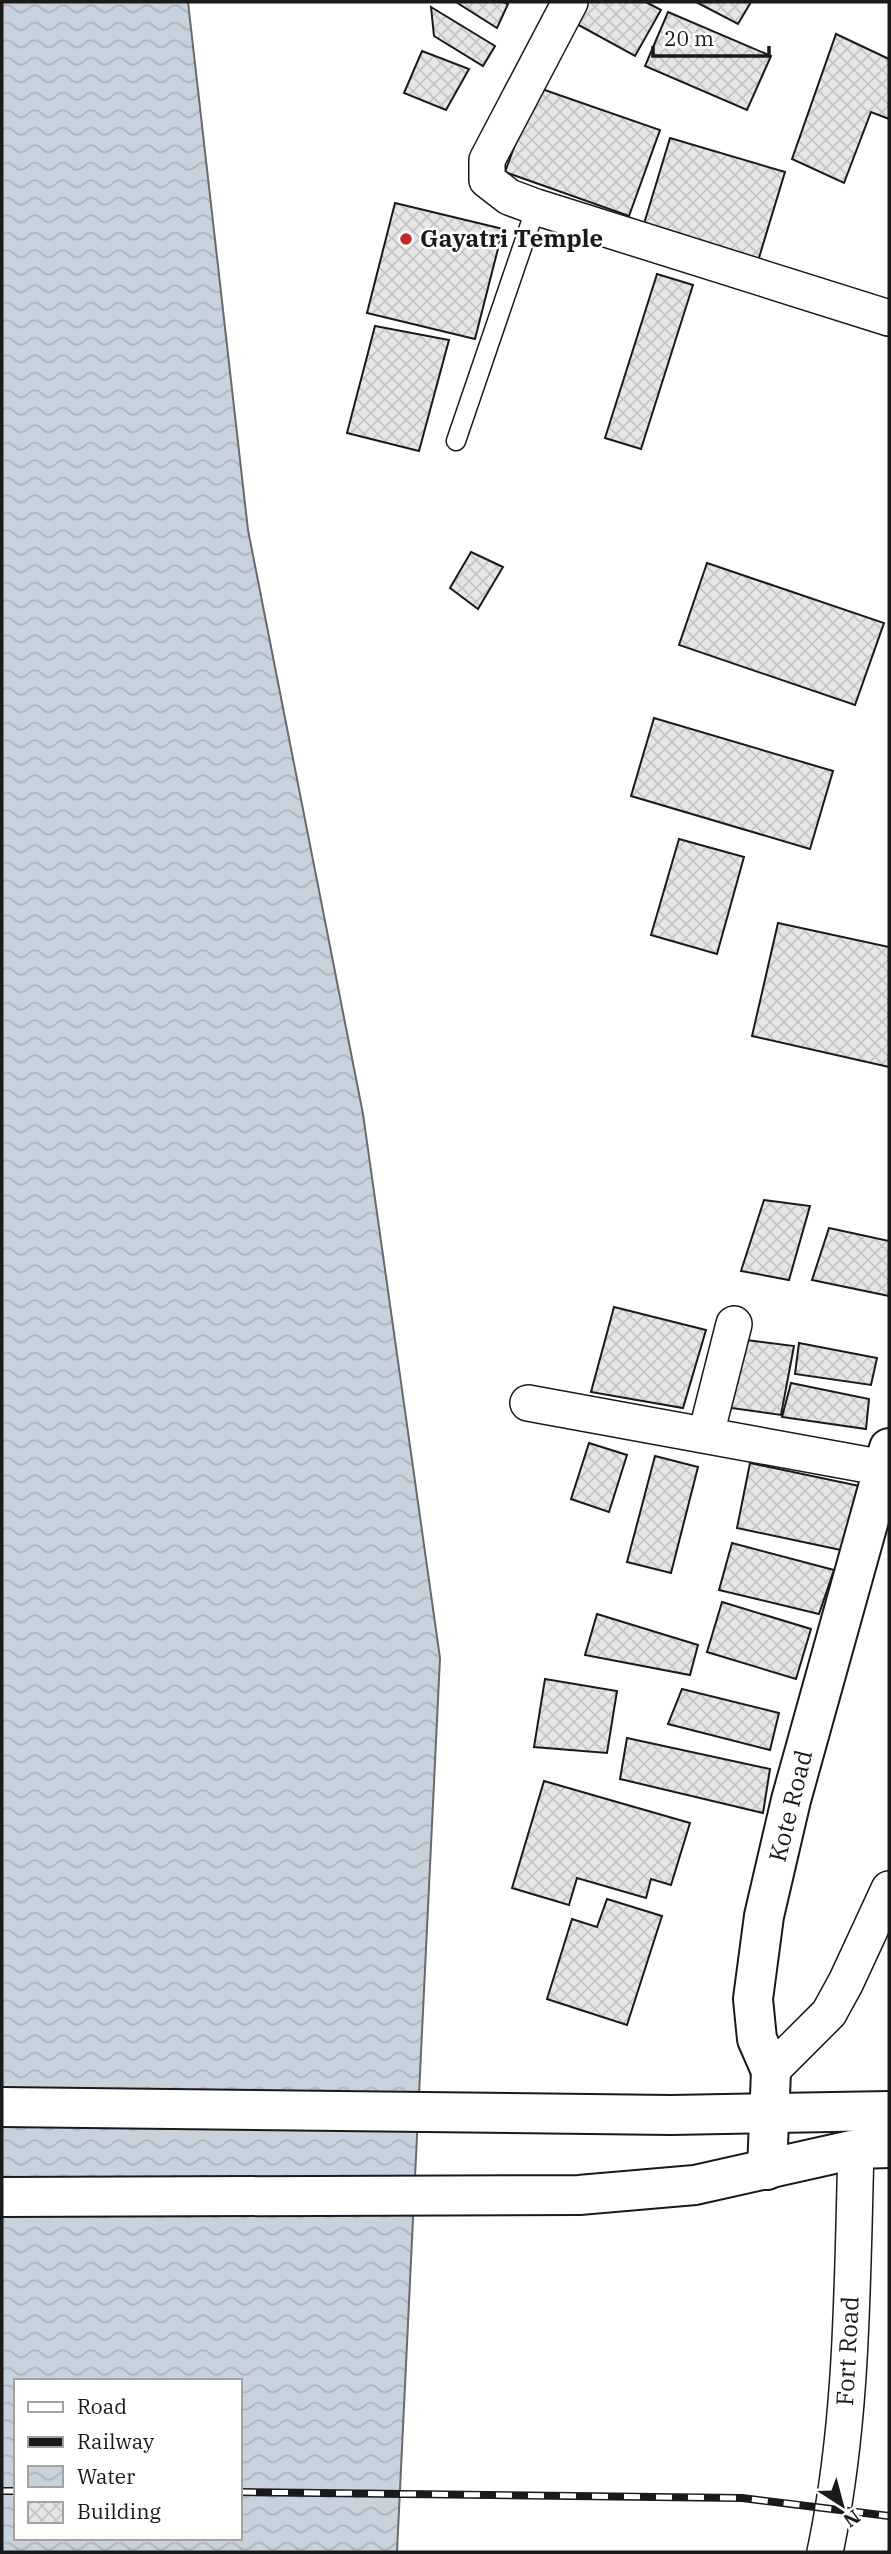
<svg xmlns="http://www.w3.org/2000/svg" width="891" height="2554" viewBox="0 0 891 2554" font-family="'IBM Plex Serif',serif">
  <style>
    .water { fill: url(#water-waves); stroke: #6a6a6a; stroke-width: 2; fill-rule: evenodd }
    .building { fill: url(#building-cross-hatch); stroke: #1a1a1a; stroke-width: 2 }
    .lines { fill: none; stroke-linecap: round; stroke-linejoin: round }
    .lane-casing { stroke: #1a1a1a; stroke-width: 21 }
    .street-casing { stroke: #1a1a1a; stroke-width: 38 }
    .secondary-casing { stroke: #1a1a1a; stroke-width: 42 }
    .primary-casing { stroke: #1a1a1a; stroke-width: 42 }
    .lane { stroke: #fff; stroke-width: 18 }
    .street { stroke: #fff; stroke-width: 35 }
    .secondary { stroke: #fff; stroke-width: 38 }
    .primary { stroke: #fff; stroke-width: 38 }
    .rail-casing { stroke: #1a1a1a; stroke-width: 8 }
    .rail { stroke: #fff; stroke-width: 5; stroke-dasharray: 16; stroke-linecap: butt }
    .poi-dot { fill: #c62828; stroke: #fff; stroke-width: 2.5 }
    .labels { text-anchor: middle; stroke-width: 5; stroke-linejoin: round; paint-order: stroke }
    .poi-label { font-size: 24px; font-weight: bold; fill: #1a1a1a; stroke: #fff; text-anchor: start }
    .street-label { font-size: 24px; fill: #1a1a1a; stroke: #fff }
  </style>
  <defs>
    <pattern id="water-waves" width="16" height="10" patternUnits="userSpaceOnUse" patternTransform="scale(1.75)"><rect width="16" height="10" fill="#c6d2dc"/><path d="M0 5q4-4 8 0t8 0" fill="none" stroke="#aab4bc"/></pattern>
    <pattern id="building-cross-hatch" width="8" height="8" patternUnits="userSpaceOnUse" patternTransform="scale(1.75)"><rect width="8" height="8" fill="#e6e6e6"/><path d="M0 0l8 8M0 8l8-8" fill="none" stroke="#c5c5c5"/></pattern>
  </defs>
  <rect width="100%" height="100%" fill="#fff"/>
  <!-- water -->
  <path class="water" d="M2 2H188L248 530 363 1114 440 1658 397 2552H2ZM16 2381H240V2538H16Z"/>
  <!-- building -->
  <g class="building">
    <polygon points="456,2 503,2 508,4 497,28"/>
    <polygon points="586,2 646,2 661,10 635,56 575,23"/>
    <polygon points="696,2 751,2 738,24"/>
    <polygon points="431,7 495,46 483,66 434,36"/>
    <polygon points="668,12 771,56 747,110 645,66"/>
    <polygon points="836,34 889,59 889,119 871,112 844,183 792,159"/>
    <polygon points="422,51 469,69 446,110 404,93"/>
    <polygon points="536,87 660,130 629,216 505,172"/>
    <polygon points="670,138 785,172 758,261 643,227"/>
    <polygon points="395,203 503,229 475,339 367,313"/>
    <polygon points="657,274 693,285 641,449 605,438"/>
    <polygon points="375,326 449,340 419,451 347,433"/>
    <polygon points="471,552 503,567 478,609 450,588"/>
    <polygon points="707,563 884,623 855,705 679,645"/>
    <polygon points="654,718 833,771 810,849 631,796"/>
    <polygon points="679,839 744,857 717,954 651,935"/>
    <polygon points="778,923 889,947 889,1067 752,1036"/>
    <polygon points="764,1200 810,1206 789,1280 741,1271"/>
    <polygon points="829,1228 889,1241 889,1296 812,1280"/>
    <polygon points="614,1307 706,1330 683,1408 591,1392"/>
    <polygon points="738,1339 794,1346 781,1415 717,1406"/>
    <polygon points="799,1343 877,1358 871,1385 795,1374"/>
    <polygon points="791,1383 869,1399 866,1429 782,1417"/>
    <polygon points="589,1443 627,1455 609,1512 571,1499"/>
    <polygon points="655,1456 698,1467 671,1573 627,1562"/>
    <polygon points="750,1463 869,1488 855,1553 737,1528"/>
    <polygon points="732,1543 834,1570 819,1614 719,1590"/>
    <polygon points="722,1602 811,1629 796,1679 707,1652"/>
    <polygon points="597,1614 698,1645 690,1675 585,1655"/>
    <polygon points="545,1679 617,1691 607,1753 534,1747"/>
    <polygon points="682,1689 779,1713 770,1750 668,1724"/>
    <polygon points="627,1738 770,1769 763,1813 620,1779"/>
    <polygon points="544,1781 690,1823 671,1885 651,1879 646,1898 577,1878 569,1905 512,1888"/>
    <polygon points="607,1899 662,1916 627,2025 547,1999 572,1919 597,1927"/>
  </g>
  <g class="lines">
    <defs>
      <polyline id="lane" points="456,441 536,207"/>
      <g id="street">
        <polyline points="570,2 487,160 487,180 509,197 536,207 889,318"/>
        <polyline points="528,1403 884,1468"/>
        <polyline points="706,1434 734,1324"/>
        <polyline points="771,2071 829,2013 846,1982 889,1889"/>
        <path d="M825 2552C853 2420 852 2284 856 2149"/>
      </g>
      <polyline id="secondary" points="767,2170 771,2071 757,2039 753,1999 764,1916 791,1800 889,1448"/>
      <g id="primary">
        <polyline points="2,2107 671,2115 889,2111"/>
        <polyline points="2,2197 579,2195 695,2185 856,2149 889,2148"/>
      </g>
    </defs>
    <!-- lane casing -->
    <use href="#lane" class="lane-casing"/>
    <!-- street casing -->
    <use href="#street" class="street-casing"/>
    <!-- secondary casing -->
    <use href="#secondary" class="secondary-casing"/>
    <!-- primary casing -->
    <use href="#primary" class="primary-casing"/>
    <!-- lane -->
    <use href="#lane" class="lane"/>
    <!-- street -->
    <use href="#street" class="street"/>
    <!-- secondary -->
    <use href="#secondary" class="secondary"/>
    <!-- primary -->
    <use href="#primary" class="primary"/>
    <defs>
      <g id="rail">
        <polyline points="2,2491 16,2491"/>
        <polyline points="240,2492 742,2498 889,2516"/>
      </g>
    </defs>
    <!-- rail casing -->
    <use href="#rail" class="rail-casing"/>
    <!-- rail -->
    <use href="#rail" class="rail"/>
  </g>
  <!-- markers -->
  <circle class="poi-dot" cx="406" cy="239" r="7"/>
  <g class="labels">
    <!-- poi labels -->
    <g class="poi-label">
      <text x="420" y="247">Gayatri Temple</text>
    </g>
    <!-- street labels -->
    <g class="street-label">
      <text transform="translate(791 1806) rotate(-76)" y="8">Kote Road</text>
      <text transform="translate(848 2351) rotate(-87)" y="8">Fort Road</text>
    </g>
  </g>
  <!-- border -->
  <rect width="891" height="2554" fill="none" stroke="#1a1a1a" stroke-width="7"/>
  <!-- legend -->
  <rect x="14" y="2379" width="228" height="161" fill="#ffffff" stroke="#a3a3a3" stroke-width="2"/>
  <rect x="28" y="2402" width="35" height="10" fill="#ffffff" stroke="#a3a3a3" stroke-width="2"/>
  <text x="77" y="2414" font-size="21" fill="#1a1a1a">Road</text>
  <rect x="28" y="2437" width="35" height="10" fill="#1a1a1a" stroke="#a3a3a3" stroke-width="2"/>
  <text x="77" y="2449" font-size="21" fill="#1a1a1a">Railway</text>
  <rect x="28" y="2466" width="35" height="21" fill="url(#water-waves)" stroke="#a3a3a3" stroke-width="2"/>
  <text x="77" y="2484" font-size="21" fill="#1a1a1a">Water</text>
  <rect x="28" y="2502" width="35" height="21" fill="url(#building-cross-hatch)" stroke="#a3a3a3" stroke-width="2"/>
  <text x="77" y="2519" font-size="21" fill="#1a1a1a">Building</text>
  <!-- north arrow -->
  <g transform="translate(842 2505) rotate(144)" stroke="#ffffff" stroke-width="5" paint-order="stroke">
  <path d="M0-5L12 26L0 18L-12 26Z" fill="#1a1a1a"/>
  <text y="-10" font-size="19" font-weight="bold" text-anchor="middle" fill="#1a1a1a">N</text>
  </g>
  <!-- scale -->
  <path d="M653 46v10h116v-10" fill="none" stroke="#1a1a1a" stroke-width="3.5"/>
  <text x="664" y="46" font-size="21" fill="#1a1a1a" stroke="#ffffff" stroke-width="5" paint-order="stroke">20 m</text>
</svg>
